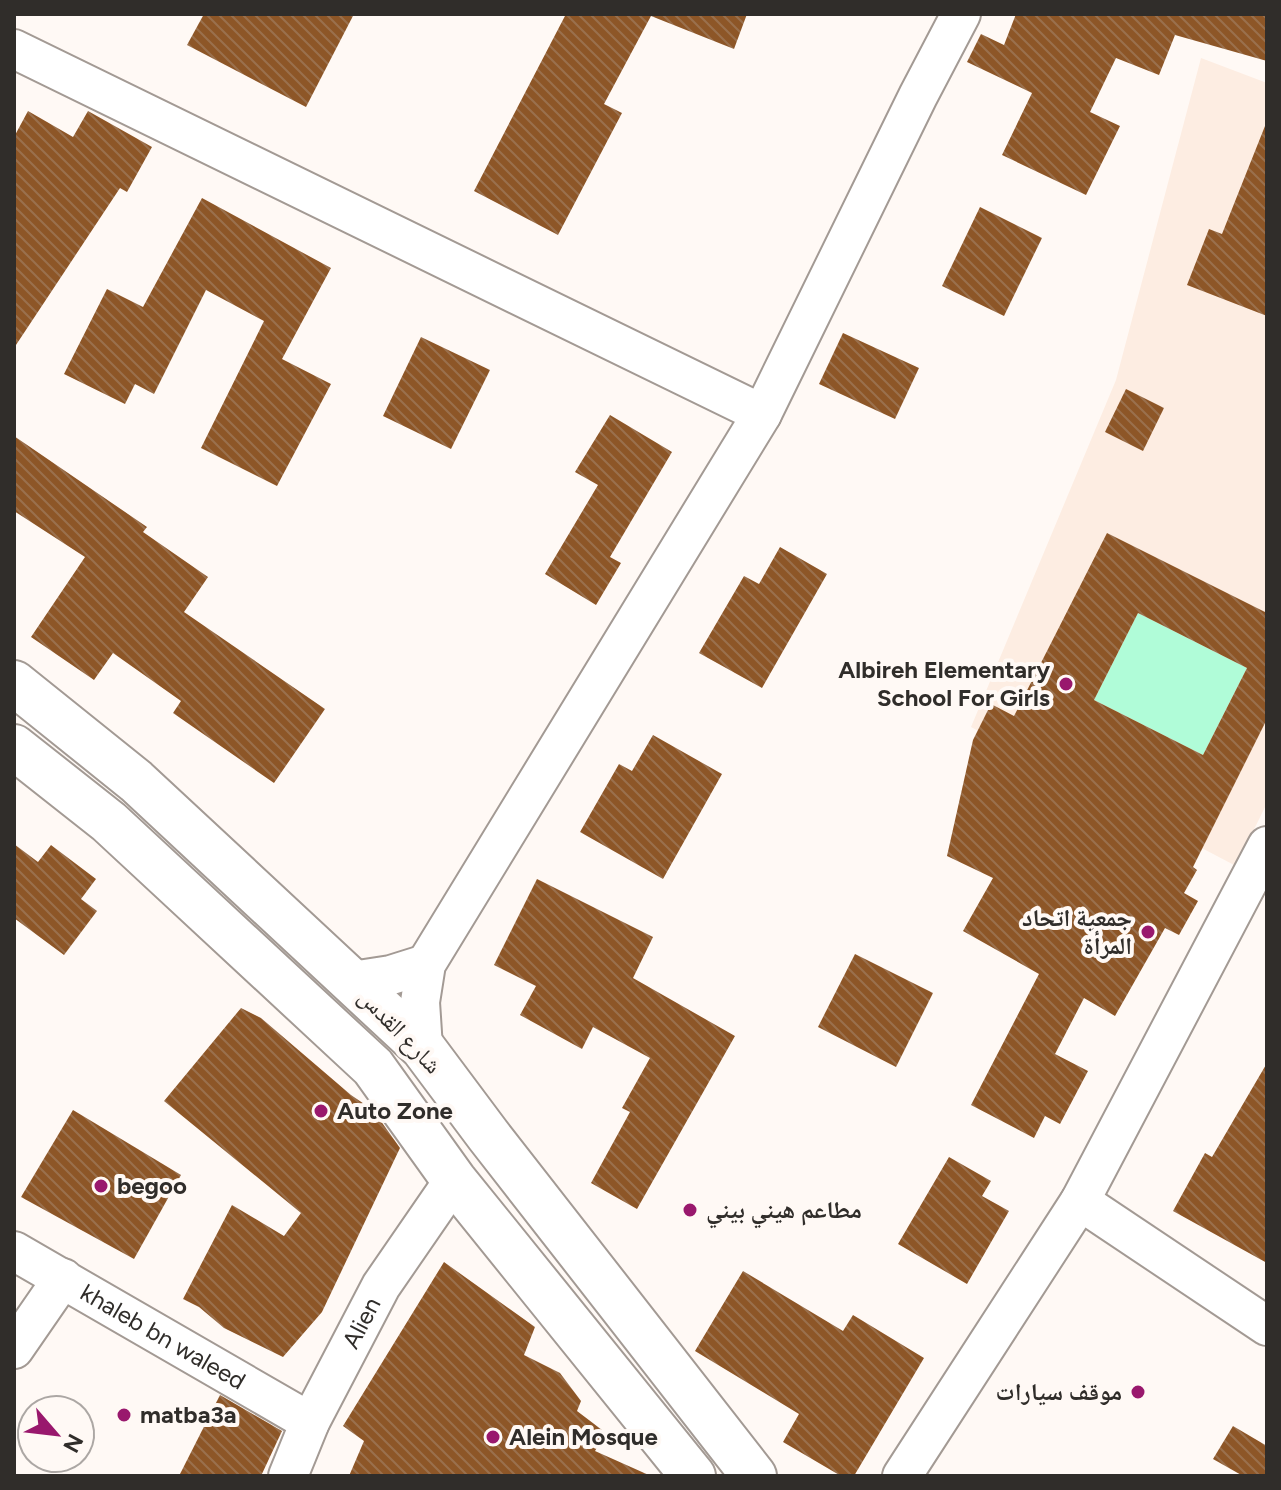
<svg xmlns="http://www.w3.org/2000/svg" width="1281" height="1490" viewBox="0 0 1281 1490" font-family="Figtree,'Noto Naskh Arabic',sans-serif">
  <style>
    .built { fill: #fdede2 }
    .green { fill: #b0fcd8 }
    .building { fill: url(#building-back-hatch); fill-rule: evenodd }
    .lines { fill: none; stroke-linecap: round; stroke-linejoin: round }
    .minor-casing { stroke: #a39a94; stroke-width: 42 }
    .secondary-casing { stroke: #a39a94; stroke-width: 48 }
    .minor { stroke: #fff; stroke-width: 38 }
    .secondary { stroke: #fff; stroke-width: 44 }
    .poi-dot { fill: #99186d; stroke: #fff9f5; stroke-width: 3 }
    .labels { text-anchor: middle; stroke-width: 8; stroke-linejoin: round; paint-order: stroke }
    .poi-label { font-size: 24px; font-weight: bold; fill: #302d2a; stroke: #fff9f5; text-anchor: start }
    .street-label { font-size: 24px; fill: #302d2a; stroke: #fff9f5 }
  </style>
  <defs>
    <pattern id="building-back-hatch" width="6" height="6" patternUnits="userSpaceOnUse" patternTransform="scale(2)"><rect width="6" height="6" fill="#8d5627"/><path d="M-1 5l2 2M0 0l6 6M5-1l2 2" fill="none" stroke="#9a704d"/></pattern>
  </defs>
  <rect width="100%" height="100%" fill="#fff9f5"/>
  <!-- built -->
  <polygon class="built" points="1201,58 1267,83 1267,803 1236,866 971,727 1116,380"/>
  <!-- green -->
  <polygon class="green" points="1138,613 1247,668 1203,755 1094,700"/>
  <!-- building -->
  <g class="building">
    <polygon points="204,14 354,14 306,107 187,45"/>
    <polygon points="566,14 747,14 734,49 651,16 604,104 622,113 558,235 474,191"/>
    <polygon points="1016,14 1267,14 1267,61 1175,35 1159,75 1116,58 1090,112 1120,126 1086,195 1002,155 1032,93 967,62 981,34 1004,45"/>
    <polygon points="28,111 73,137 88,111 152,147 127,192 120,188 14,348 14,137"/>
    <polygon points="1265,126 1267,126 1267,316 1187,285 1209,229 1222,234"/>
    <polygon points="202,198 331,268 282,359 331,384 277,486 201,448 264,321 206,290 154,394 135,384 125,404 64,374 107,289 143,307"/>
    <polygon points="980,207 1042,238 1004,316 942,286"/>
    <polygon points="843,333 919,368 895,419 819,384"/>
    <polygon points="421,337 490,370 451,449 383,416"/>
    <polygon points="1126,389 1164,408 1143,451 1105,432"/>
    <polygon points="610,415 672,452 610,557 621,563 596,605 545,574 598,485 575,472"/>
    <polygon points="14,436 147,527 143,532 208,577 184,612 325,709 274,783 173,713 181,701 113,653 94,680 31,637 85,557 14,511"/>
    <path d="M1107 533 1267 613V719L1193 867 1197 870 1184 893 1198 901 1179 935 1165 928 1115 1016 1084 998 1055 1054 1088 1071 1060 1124 1045 1116 1034 1138 971 1105 1039 974 963 931 993 878 947 856 973 740 991 704 1014 716ZM1138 613 1247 668 1203 755 1094 700Z"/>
    <polygon points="780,547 827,574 762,688 699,653 744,576 759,584"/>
    <polygon points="653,735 722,774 663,879 580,832 619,764 632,771"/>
    <polygon points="14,844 38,862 51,845 96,879 81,899 97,911 64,955 14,918"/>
    <polygon points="537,879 653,937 633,978 735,1036 637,1209 591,1183 630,1112 622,1108 650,1058 593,1027 582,1049 520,1015 536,986 494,965"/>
    <polygon points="855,954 933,993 896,1067 818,1027"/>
    <polygon points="241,1008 261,1018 351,1095 373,1110 400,1148 322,1312 283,1357 224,1328 199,1307 183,1299 232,1205 284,1236 301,1213 164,1101"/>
    <polygon points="1267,1063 1267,1263 1173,1211 1205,1153 1212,1157"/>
    <polygon points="73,1110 181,1175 134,1259 21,1197"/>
    <polygon points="949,1157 991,1181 982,1196 1009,1211 967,1284 898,1244"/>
    <polygon points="444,1262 535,1327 524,1355 560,1373 581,1401 577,1411 606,1433 595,1451 651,1476 349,1476 364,1441 343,1426"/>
    <polygon points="743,1271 843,1331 853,1315 924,1358 854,1476 841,1476 783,1442 799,1414 695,1351"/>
    <polygon points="220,1395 282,1431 261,1476 179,1476"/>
    <polygon points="1233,1426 1267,1446 1267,1476 1243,1476 1213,1459"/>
  </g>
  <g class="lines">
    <defs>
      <g id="minor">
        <polyline points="14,49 762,414"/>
        <polyline points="352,981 391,975 426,964"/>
        <polyline points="423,1048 420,1002 426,964 762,414 918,96 961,14"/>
        <polyline points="1080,1201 1267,1326"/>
        <path id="s1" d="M14 1251 310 1422"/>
        <polyline points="14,1349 63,1278"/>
        <path id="s2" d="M288 1476 310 1422 381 1286 454 1180"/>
        <polyline points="902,1476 1080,1201 1267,846"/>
      </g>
      <g id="secondary">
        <polyline points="14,683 136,781 423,1048 488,1135 754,1476"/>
        <polyline points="14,747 109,822 373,1067 454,1180 693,1476"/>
      </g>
    </defs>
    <!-- minor casing -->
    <use href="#minor" class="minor-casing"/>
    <!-- secondary casing -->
    <use href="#secondary" class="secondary-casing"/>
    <!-- minor -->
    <use href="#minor" class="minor"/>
    <!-- secondary -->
    <use href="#secondary" class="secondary"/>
  </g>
  <!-- markers -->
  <g class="poi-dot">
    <circle cx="1066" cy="684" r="8"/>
    <circle cx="1148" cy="932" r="8"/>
    <circle cx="321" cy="1111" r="8"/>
    <circle cx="101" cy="1186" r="8"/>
    <circle cx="690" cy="1210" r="8"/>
    <circle cx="1138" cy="1392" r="8"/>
    <circle cx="124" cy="1415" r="8"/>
    <circle cx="493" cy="1437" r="8"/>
  </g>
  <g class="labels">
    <!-- poi labels -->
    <g class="poi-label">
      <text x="1050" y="678" text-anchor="end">Albireh Elementary<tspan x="1050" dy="28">School For Girls</tspan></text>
      <text x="1132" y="926" text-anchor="end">جمعية اتحاد<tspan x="1132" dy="28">المرأة</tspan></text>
      <text x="337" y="1119">Auto Zone</text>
      <text x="117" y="1194">begoo</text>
      <text x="706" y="1218">مطاعم هيني بيني</text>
      <text x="1122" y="1400" text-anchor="end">موقف سيارات</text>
      <text x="140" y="1423">matba3a</text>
      <text x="509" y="1445">Alein Mosque</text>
    </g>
    <!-- street labels -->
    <g class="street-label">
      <text transform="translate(400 1031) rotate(46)" y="8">شارع القدس</text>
      <text dy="8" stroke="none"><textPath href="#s2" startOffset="170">Alien</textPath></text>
      <text dy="8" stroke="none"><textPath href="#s1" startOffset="172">khaleb bn waleed</textPath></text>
    </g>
  </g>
  <!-- border -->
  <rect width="1281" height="1490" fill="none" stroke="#302d2a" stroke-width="32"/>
  <!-- north arrow -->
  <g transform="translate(56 1434) rotate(118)"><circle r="38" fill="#fff9f5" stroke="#aca7a4" stroke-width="2"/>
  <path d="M0-6L14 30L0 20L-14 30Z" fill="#99186d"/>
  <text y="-12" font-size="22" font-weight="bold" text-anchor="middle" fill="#302d2a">N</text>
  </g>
</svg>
